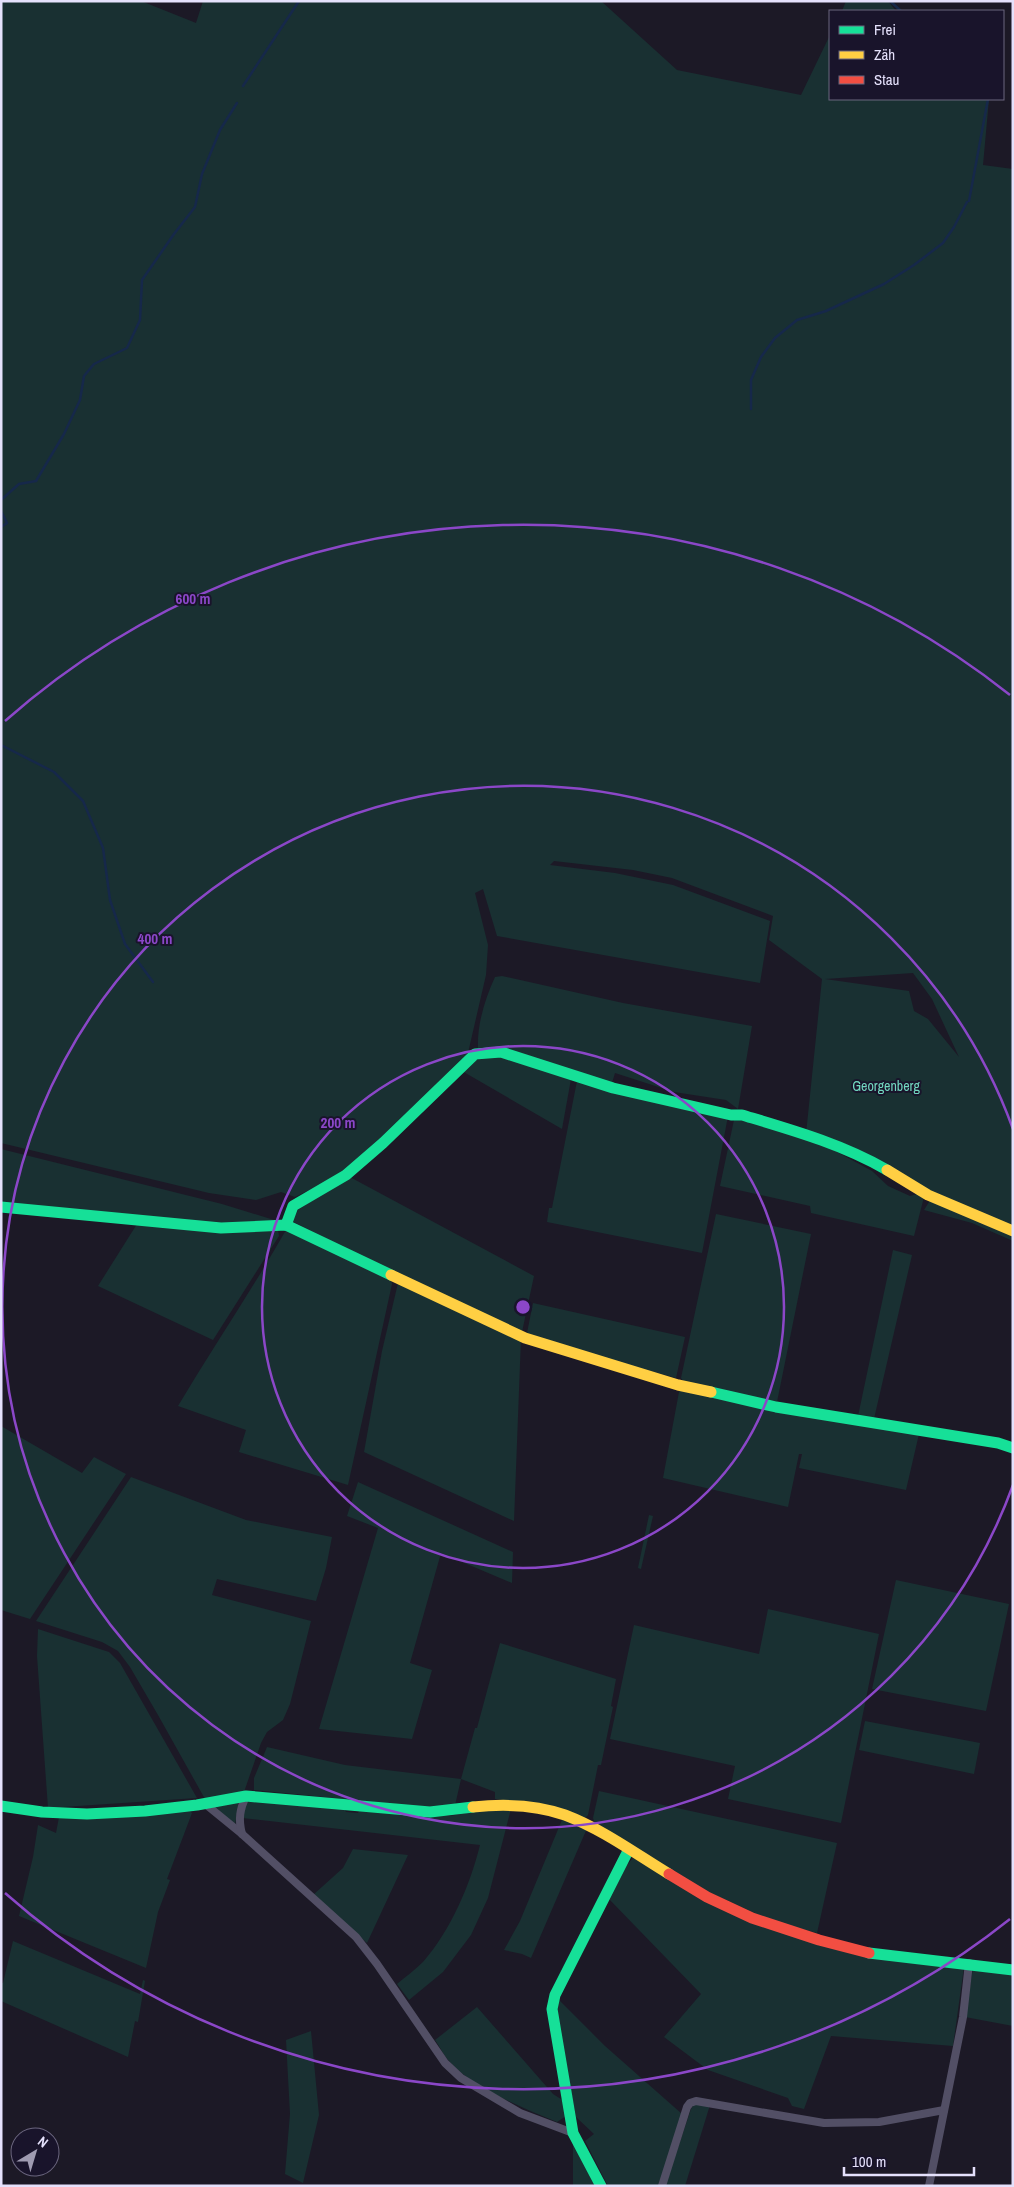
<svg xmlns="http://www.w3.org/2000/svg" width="1014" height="2187" viewBox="0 0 1014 2187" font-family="'Archivo Narrow',sans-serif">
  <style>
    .green { fill: #193032; fill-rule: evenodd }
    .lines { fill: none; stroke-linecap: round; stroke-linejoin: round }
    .stream { stroke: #16284a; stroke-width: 2.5 }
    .street { stroke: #524f65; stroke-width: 8 }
    .fast { stroke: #16e098; stroke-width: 11 }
    .slow { stroke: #ffcf43; stroke-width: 11 }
    .jam { stroke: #f24e42; stroke-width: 11 }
    .ring { fill: none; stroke: #8b47c8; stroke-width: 2.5 }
    .labels { text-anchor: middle; stroke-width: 4; stroke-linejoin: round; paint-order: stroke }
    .park-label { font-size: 14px; fill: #72d7c0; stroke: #19142b }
    .centre { fill: #8b47c8; stroke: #19142b; stroke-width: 2.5 }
    .ring-label { font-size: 15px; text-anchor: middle; font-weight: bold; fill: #8b47c8; stroke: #19142b; stroke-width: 4; stroke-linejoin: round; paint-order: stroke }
  </style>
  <rect width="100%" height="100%" fill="#1c1926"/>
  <!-- green -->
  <g class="green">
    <path d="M1 1H141L196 23 203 1H601L677 70 801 95 830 35V99H989L983 165 1013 169V1231L806 1134 822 979 769 940 773 916 672 878 633 870 554 861 550 865 615 873 673 885 770 921 760 983 497 936 483 889 475 893 488 945 486 975 468 1053 460 1064 344 1173 295 1197 281 1192 256 1200 209 1193 1 1143ZM913 973 932 999 959 1057 928 1019 914 1011 909 991 825 979Z"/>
    <polygon points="846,1 888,1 896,11 842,11"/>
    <path d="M502 976 623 1003 752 1026 738 1109 726 1100 674 1092 615 1073 612 1083 478 1048C477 1024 485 999 495 977Z"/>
    <polygon points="502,1055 571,1079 562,1129 462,1071 475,1057"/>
    <polygon points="577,1081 728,1116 702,1253 547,1222 549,1208 552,1208"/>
    <polygon points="741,1116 806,1135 872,1171 888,1186 910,1196 917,1194 924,1197 914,1236 811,1213 810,1206 720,1186 734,1120"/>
    <polygon points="1,1149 222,1204 274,1220 219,1225 1,1203"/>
    <polygon points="348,1176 534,1276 522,1332 396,1275 292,1221 298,1210"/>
    <polygon points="931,1199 1013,1233 1013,1241 972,1223 924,1210"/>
    <polygon points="716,1214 811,1234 777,1402 684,1382 681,1378"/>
    <polygon points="137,1224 278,1230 279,1236 213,1340 98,1286"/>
    <path d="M286 1230 391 1279 392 1284 348 1485 239 1452 246 1430 178 1406C213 1347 252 1290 286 1230Z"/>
    <polygon points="893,1250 912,1255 873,1423 857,1421"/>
    <polygon points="398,1283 521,1338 514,1521 364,1452 382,1351"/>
    <polygon points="533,1303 685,1337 676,1378 614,1361 527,1333"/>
    <polygon points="683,1389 919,1434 906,1490 799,1468 802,1454 799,1454 788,1507 663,1478 679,1392"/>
    <polygon points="1,1426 82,1473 94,1457 126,1474 30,1619 1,1610"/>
    <polygon points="131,1477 246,1520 332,1537 326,1568 316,1601 217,1579 212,1595 311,1621 290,1704 283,1720 267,1732 261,1743 244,1792 205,1799 158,1715 130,1667 118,1651 102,1642 36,1621"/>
    <polygon points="358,1482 513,1552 512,1583 441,1553 410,1663 432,1670 412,1739 319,1729 378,1528 347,1516"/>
    <polygon points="649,1515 653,1516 641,1569 638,1568"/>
    <polygon points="896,1580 1009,1604 986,1711 872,1689"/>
    <polygon points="768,1609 879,1634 841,1823 728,1799 735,1766 610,1739 634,1625 759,1654"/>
    <polygon points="38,1629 109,1652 120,1663 197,1798 48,1808 37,1656"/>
    <polygon points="500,1643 616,1679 611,1706 613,1707 601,1765 598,1765 588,1815 584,1819 531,1803 495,1799 495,1792 461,1779 454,1810 254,1790 254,1778 267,1747 345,1765 461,1779 475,1728 477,1728"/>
    <polygon points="865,1721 980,1743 974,1774 859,1750"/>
    <polygon points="599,1791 837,1843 817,1933 774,1922 704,1890 596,1828 593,1818"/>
    <path d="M248 1799 343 1807 346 1812 358 1813 360 1809 450 1816 488 1809H511L488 1898 471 1935 443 1972 409 2000 397 1984C405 1977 415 1970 423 1962 451 1930 470 1885 480 1845L242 1818Z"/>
    <polygon points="239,1800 235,1825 210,1805"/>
    <polygon points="187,1809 192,1813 167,1879 170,1880 158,1912 146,1968 19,1916 33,1857 38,1825 56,1833 59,1817"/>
    <polygon points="564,1815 588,1826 531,1958 522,1954 504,1950 520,1921"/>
    <polygon points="353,1849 408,1855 367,1943 313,1895 343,1868"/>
    <polygon points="633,1858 831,1948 964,1967 953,2046 831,2036 804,2109 792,2106 788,2098 708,2070 664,2037 701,1994 608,1898 626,1866"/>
    <polygon points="13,1941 140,1994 143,1980 145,1981 138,2022 135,2021 128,2057 1,2001 1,1983 3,1983"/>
    <polygon points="973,1968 1013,1975 1013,2026 965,2017"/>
    <polygon points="558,1999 605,2046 682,2114 659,2186 608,2186 585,2141 594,2134 576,2117 556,2011"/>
    <path d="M477 2007 553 2094 564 2101 566 2116 557 2122C526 2109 472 2088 450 2062 444 2056 440 2047 435 2040Z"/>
    <polygon points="311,2031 319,2115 303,2183 285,2174 290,2114 286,2040"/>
    <polygon points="695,2103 710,2105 685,2186 665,2186 691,2109"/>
    <polygon points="573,2139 596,2186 573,2186"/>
  </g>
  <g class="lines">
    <!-- stream -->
    <g class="stream">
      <polyline points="890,1 901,11"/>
      <polyline points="243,86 299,1"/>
      <polyline points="969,201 988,99"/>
      <polyline points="751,409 751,380 761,357 775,338 797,320 826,311 884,284 914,265 943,243 954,227 967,202"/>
      <polyline points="1,500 19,484 36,481 64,434 80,400 84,376 94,364 127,348 140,320 142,280 174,234 195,207 202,174 220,130 237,103"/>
      <polyline points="1,511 7,523 1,527"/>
      <polyline points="1,745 54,772 83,801 103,848 110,900 125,944 153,982"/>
    </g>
    <!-- street -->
    <g class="street">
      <polyline points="204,1803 242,1834 356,1937 377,1964 445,2063 461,2078 520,2113 573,2133"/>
      <path d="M242 1834C238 1819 240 1809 246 1796"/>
      <polyline points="662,2186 687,2107 690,2103 696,2101 824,2123 879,2122 944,2110"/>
      <polyline points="929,2186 963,2017 969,1963"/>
    </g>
    <!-- fast -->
    <g class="fast">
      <polyline points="1,1207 221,1228 286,1225 391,1275"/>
      <path d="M286 1225 293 1206 346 1175 383 1143 475 1054 501 1052 613 1088 731 1115H742C792 1130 842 1144 887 1170"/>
      <polyline points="711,1392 776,1407 998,1443 1013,1448"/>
      <polyline points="1,1806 42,1812 87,1814 145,1811 197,1805 246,1796 430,1812 473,1807"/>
      <polyline points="869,1953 1013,1970"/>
      <polyline points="601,2186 573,2133 552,2009 555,1995 628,1851"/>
    </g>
    <!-- slow -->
    <g class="slow">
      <polyline points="887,1170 928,1195 1013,1231"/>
      <polyline points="391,1275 525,1338 678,1385 711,1392"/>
      <path d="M473 1807C502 1804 537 1805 565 1815 602 1829 636 1854 669 1874"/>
    </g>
    <!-- jam -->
    <polyline class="jam" points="669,1874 707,1897 752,1918 819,1940 869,1953"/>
  </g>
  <!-- distance rings -->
  <g class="ring">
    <circle cx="523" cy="1307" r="261"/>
    <path d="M1013 1485A521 521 0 1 1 1013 1129"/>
    <path d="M1010 1919A782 782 0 0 1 5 1893M5 721A782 782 0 0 1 1010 695"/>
  </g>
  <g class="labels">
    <!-- park labels -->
    <g class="park-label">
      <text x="886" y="1091">Georgenberg</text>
    </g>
  </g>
  <circle cx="523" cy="1307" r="8" class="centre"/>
  <g class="ring-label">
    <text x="193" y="604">600 m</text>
    <text x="155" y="944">400 m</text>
    <text x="338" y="1128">200 m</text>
  </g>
  <!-- border -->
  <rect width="1014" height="2187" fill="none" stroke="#e5e1fc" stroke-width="5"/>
  <!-- legend -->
  <rect x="829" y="10" width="175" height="90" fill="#19142b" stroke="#6b667f"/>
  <rect x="839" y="26" width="25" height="8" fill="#16e098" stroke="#6b667f"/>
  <text x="874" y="35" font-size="15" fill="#e5e1fc">Frei</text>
  <rect x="839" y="51" width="25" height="8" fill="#ffcf43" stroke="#6b667f"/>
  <text x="874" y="60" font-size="15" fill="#e5e1fc">Zäh</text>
  <rect x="839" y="76" width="25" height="8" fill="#f24e42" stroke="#6b667f"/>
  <text x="874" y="85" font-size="15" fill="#e5e1fc">Stau</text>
  <!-- north arrow -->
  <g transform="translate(35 2152) rotate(38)"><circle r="24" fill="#19142b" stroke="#6b667f"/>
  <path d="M0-4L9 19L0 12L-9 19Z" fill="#9f9bb1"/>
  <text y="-8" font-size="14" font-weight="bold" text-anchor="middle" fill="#e5e1fc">N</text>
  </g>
  <!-- scale -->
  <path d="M844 2167v8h130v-8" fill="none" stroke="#e5e1fc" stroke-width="2.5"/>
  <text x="852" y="2167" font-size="15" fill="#e5e1fc" stroke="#19142b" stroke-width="4" paint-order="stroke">100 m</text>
</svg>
